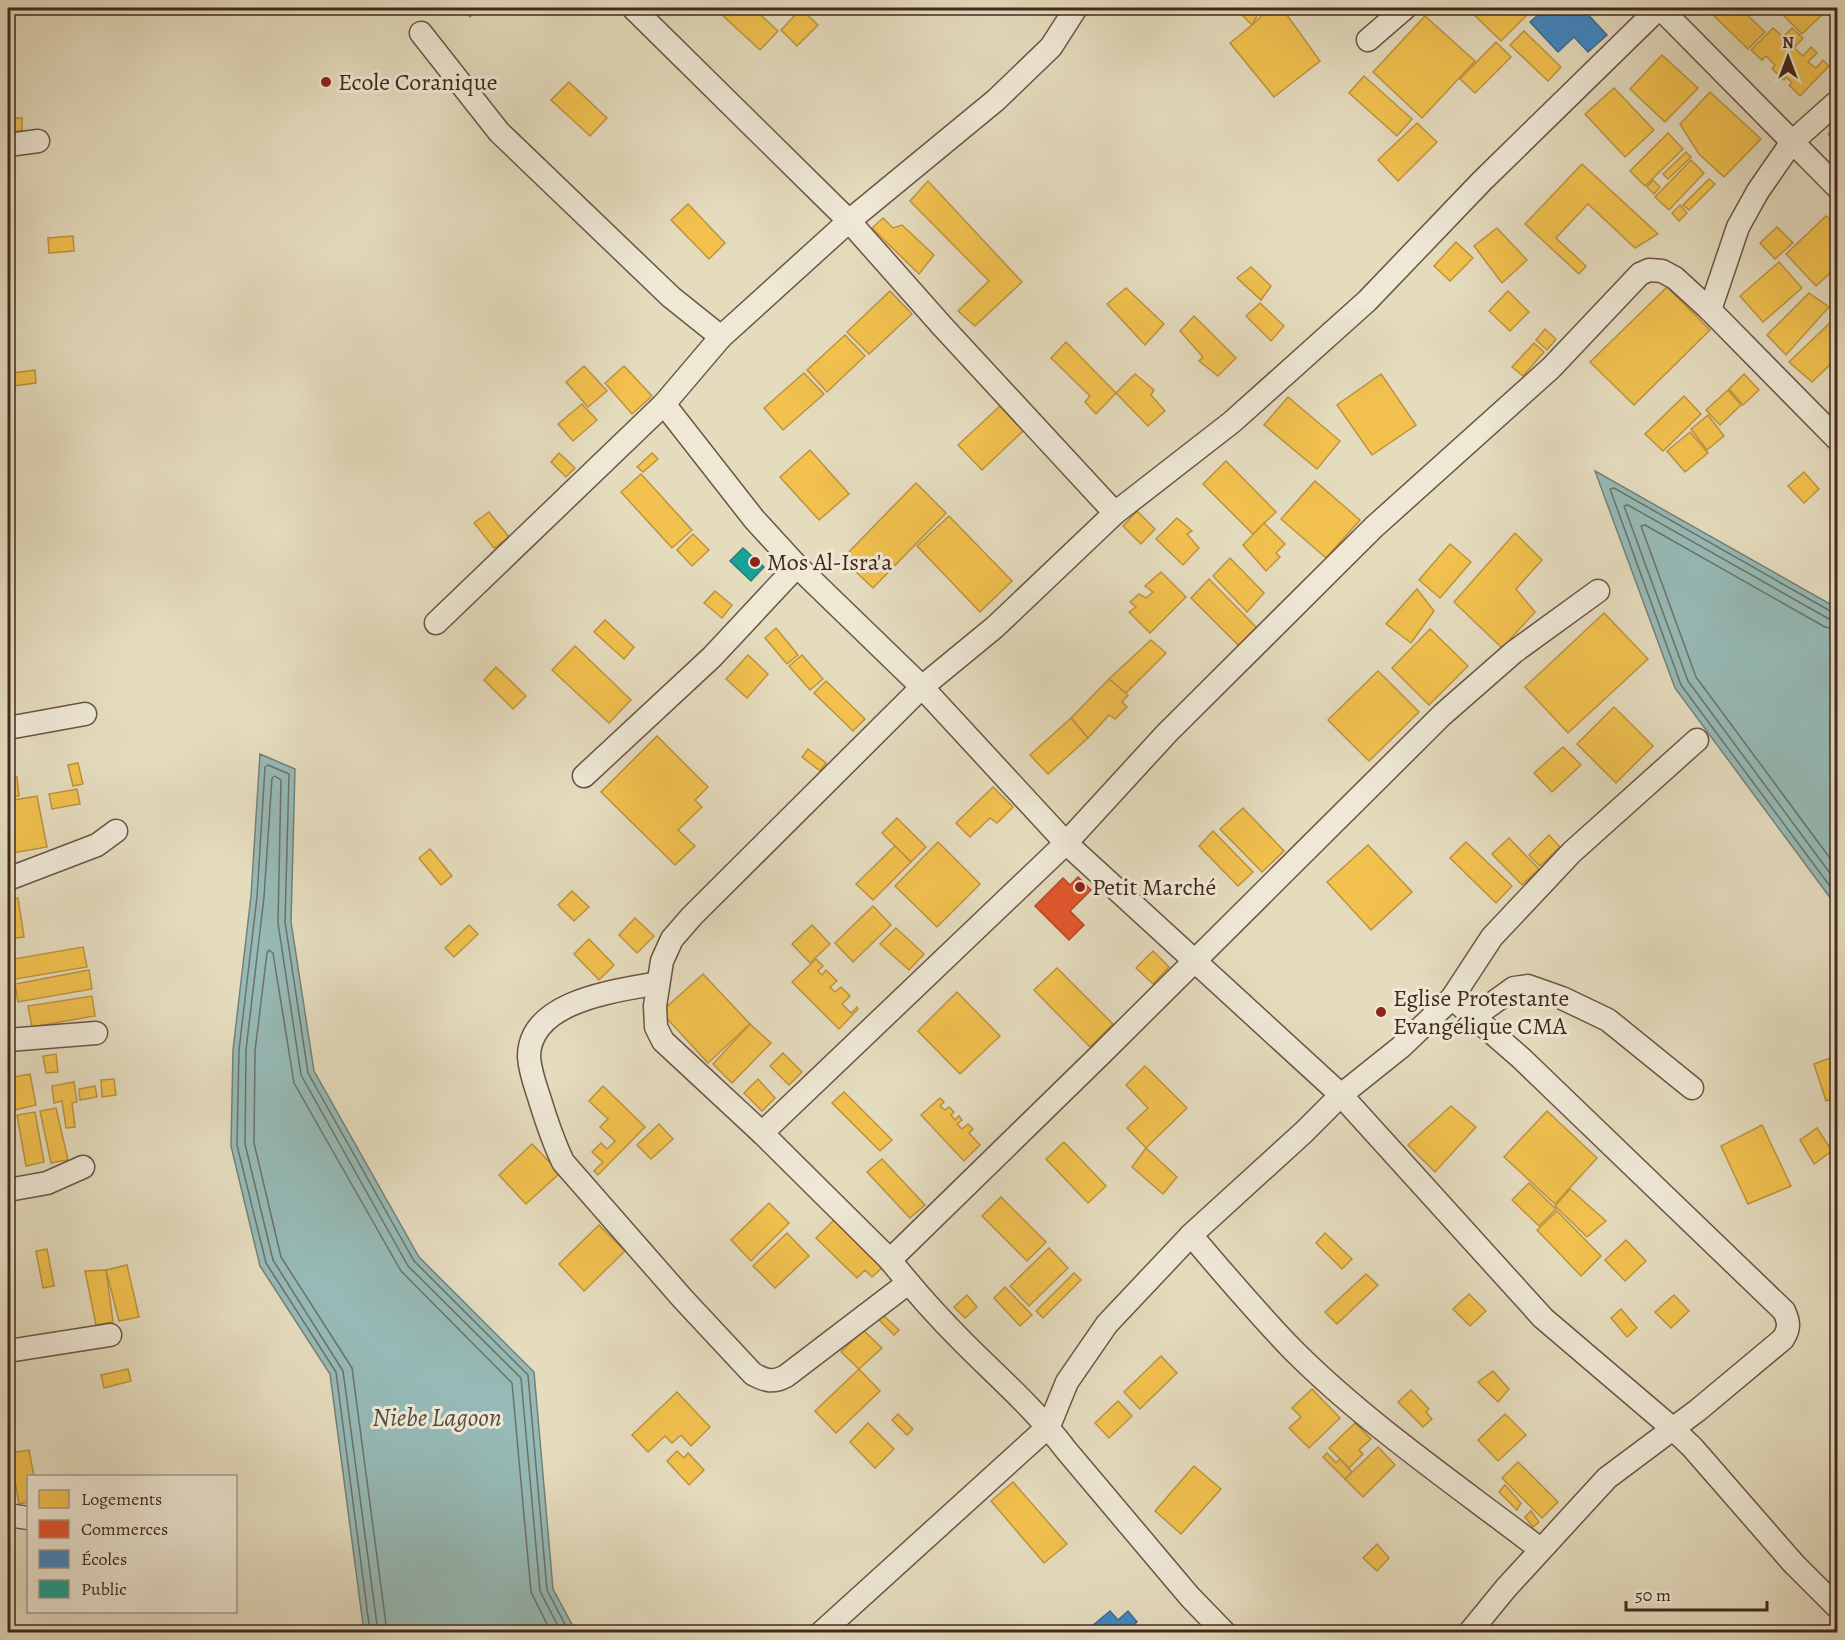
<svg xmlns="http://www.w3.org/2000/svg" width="1845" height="1640" viewBox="0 0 1845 1640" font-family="Alegreya,serif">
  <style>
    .water { fill: #96bab6; stroke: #748079; stroke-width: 1.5 }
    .homes { fill: #f2c14e; stroke: #bd933f; stroke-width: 1.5 }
    .shops { fill: #e4572e; stroke: #b34929; stroke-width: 1.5 }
    .schools { fill: #3f88c5; stroke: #406b93; stroke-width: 1.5 }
    .public { fill: #17a398; stroke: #247e73; stroke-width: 1.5 }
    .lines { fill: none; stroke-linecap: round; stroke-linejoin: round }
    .shore { stroke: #6c716a; stroke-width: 1.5 }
    .street-casing { stroke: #6b5545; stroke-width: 25 }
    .street { stroke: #eee8d5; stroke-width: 22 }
    .poi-dot { fill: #8f2418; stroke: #eee8d5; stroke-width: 2 }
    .labels { text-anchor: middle; stroke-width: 6; stroke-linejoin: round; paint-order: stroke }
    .poi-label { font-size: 24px; fill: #42281d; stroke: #eee8d5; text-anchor: start }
    .water-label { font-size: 26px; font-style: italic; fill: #574c43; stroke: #eee8d5 }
  </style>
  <rect width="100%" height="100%" fill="#e5dcbe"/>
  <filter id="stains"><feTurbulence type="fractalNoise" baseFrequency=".00333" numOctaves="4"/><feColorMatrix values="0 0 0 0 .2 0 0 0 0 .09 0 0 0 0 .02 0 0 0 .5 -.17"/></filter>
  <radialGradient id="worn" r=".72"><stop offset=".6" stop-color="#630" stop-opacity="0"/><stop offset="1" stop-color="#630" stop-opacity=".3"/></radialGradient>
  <!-- water -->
  <g class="water">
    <polygon points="1595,471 1837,608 1837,907 1675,688"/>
    <polygon points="260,754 295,769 291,922 314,1071 419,1257 534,1372 553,1589 576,1632 364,1632 330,1374 260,1266 231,1146 233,1050 251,896"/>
  </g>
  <!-- homes -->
  <g class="homes">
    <polygon points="460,8 479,8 470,17"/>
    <polygon points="724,8 753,8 778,31 760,50 719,12"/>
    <polygon points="1235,8 1261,8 1252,25"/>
    <polygon points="1270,8 1282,8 1320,61 1274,97 1230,43 1252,25"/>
    <polygon points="1467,8 1534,8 1501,41"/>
    <polygon points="1706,8 1740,8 1765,32 1748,49"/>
    <polygon points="1786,8 1829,8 1802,34 1781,13"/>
    <polygon points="801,9 818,25 797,46 781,30"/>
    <polygon points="1425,16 1475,61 1422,118 1373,72"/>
    <polygon points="1773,28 1783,37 1792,28 1803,38 1794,48 1803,56 1811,47 1817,53 1808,62 1816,68 1823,60 1829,66 1800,96 1789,85 1792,83 1786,77 1784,80 1772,69 1775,65 1766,56 1762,60 1751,50"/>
    <polygon points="1524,31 1561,67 1548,81 1510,45"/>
    <polygon points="1496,42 1511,57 1475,93 1460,79"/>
    <polygon points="1662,55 1698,88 1665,122 1630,89"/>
    <polygon points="1364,76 1412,119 1397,136 1349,93"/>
    <polygon points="569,82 607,118 590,136 551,100"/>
    <polygon points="1614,88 1654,130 1625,157 1585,114"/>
    <polygon points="1710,92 1761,139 1724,177 1699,154 1680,124"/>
    <rect x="8" y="118" width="14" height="13"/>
    <polygon points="1417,123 1437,142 1398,181 1378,160"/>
    <polygon points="1838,125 1838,141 1836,143 1828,134"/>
    <polygon points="1668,133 1683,149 1645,186 1630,171"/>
    <polygon points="1686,152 1691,157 1668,179 1663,174"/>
    <polygon points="1691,160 1704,173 1669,210 1655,197"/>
    <polygon points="1582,164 1658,234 1635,248 1588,204 1556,238 1586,266 1579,274 1525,224"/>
    <polygon points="1709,179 1715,184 1689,210 1683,205"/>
    <polygon points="1653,180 1660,187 1654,194 1647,187"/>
    <polygon points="928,181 1022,282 975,326 958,311 989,281 910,201"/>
    <polygon points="688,204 725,243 709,259 671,220"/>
    <polygon points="1680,205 1687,213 1679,221 1672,213"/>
    <polygon points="1826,216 1838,227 1838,266 1816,286 1786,254"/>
    <polygon points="883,218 893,228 902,225 934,255 919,274 872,228"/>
    <polygon points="1777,227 1793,243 1775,259 1760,243"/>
    <polygon points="1497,228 1527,260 1502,283 1474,246"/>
    <polygon points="73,236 74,251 49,253 48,238"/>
    <polygon points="1456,242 1473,258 1450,281 1434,266"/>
    <polygon points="1779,262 1802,288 1763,322 1740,296"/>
    <polygon points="1251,267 1271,286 1261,300 1237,278"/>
    <polygon points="1667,287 1710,330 1634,405 1590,362"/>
    <polygon points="1126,288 1164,324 1145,345 1107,304"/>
    <polygon points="890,291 912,314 869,354 847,332"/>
    <polygon points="1508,291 1529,312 1510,331 1489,311"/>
    <polygon points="1809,293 1829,307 1786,355 1767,335"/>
    <polygon points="1260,303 1284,326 1271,341 1246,316"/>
    <polygon points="1194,316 1236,358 1218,376 1199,361 1203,357 1180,331"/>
    <polygon points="1834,319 1838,322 1838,357 1812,382 1789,362"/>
    <polygon points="1545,329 1556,339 1547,350 1536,340"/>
    <polygon points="845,335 865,356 827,392 807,370"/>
    <polygon points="1066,342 1116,393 1096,414 1085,402 1090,396 1051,358"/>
    <polygon points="1534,343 1544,352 1523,376 1512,367"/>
    <polygon points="584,366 607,391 588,407 566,382"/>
    <polygon points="624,366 652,396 632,414 605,383"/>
    <polygon points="35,370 36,383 14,386 13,373"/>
    <polygon points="804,373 824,394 783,430 764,408"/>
    <polygon points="1135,374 1154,390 1151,395 1165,411 1148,426 1116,393"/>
    <polygon points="1381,374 1416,425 1372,455 1337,405"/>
    <polygon points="1744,374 1759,390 1743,405 1729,389"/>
    <polygon points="1728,390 1741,405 1720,425 1706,410"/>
    <polygon points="1684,396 1701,414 1663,451 1645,434"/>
    <polygon points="1288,397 1340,441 1317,469 1264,425"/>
    <polygon points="582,404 597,420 573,441 558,424"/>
    <polygon points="1000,406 1023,431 982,470 958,445"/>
    <polygon points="1708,415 1724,436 1707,450 1691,429"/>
    <polygon points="1690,432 1708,453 1685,472 1667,451"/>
    <polygon points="810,450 849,494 819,520 780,477"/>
    <polygon points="559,453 575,468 566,477 551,462"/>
    <polygon points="652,453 658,459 643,472 637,467"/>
    <polygon points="1226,461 1276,512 1253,534 1203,484"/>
    <polygon points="1804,472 1819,489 1804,503 1788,486"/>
    <polygon points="641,474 692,530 672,548 621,492"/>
    <polygon points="1315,481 1360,520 1326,558 1281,519"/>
    <polygon points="916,483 946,513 873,588 842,559"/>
    <polygon points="1137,511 1155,529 1141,544 1123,526"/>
    <polygon points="489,512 509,537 494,548 474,523"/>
    <polygon points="949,516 1012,581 980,612 917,546"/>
    <polygon points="1177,518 1192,531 1187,534 1199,548 1183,565 1156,539"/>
    <polygon points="1264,523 1285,544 1276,553 1280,557 1266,571 1243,545"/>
    <polygon points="1515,533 1542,560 1516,589 1535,612 1502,648 1454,602"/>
    <polygon points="693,534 709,550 692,566 677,550"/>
    <polygon points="1450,544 1471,562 1440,598 1419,580"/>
    <polygon points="1230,558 1264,593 1247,612 1213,576"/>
    <polygon points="1161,572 1186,597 1150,633 1129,612 1136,607 1130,602 1139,594 1146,598 1153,592 1145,586"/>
    <polygon points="1209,579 1257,628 1240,647 1191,598"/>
    <polygon points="1417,589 1434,611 1411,643 1386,624"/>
    <polygon points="715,591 732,605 722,618 704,603"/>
    <polygon points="1604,613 1648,659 1568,733 1525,687"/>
    <polygon points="605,620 634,647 624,659 594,632"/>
    <polygon points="776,628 798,655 787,664 765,638"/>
    <polygon points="1430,629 1468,666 1429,705 1392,668"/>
    <polygon points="1151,640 1166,653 1126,693 1109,679"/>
    <polygon points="575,646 631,700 609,723 552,670"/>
    <polygon points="748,655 768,674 747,698 726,679"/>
    <polygon points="802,655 823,679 810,690 789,666"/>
    <polygon points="496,667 526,696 513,709 484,680"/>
    <polygon points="1378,671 1419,712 1369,761 1328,720"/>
    <polygon points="1109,679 1128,695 1122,702 1127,707 1115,719 1109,715 1088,738 1071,718"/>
    <polygon points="826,681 865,719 853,731 814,693"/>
    <polygon points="1614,707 1653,746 1616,783 1577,744"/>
    <polygon points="1071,718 1088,738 1048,774 1030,755"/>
    <polygon points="657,736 708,787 695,800 702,807 678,830 695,846 675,865 601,792"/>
    <polygon points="1563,747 1581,765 1552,792 1534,773"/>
    <polygon points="808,749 826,763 820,771 802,757"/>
    <polygon points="78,763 83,784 73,786 68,765"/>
    <polygon points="17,777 19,796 8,797 8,778"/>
    <polygon points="993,787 1013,807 997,823 990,818 970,837 956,823"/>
    <polygon points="77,789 80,804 52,809 49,794"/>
    <polygon points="37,796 47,847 13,853 8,826 8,801"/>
    <polygon points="1243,808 1284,851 1262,872 1220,829"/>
    <polygon points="897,818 926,847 911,862 882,833"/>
    <polygon points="1213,831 1253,872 1238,886 1199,846"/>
    <polygon points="1549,835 1560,847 1540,866 1529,855"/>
    <polygon points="1509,838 1539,869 1522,885 1492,854"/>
    <polygon points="938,842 980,884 937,927 895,886"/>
    <polygon points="1466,842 1512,886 1496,903 1450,858"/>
    <polygon points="1368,845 1412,892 1371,930 1327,882"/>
    <polygon points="895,846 911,862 873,900 856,884"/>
    <polygon points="430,849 452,876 441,885 419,858"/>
    <polygon points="572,891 589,907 574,921 558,905"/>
    <polygon points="18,898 24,937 8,939 8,899"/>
    <polygon points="873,906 891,925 853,962 835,943"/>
    <polygon points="635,918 654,936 637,953 619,935"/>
    <polygon points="469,925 478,934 454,957 445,948"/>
    <polygon points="812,925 830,944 810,963 792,944"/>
    <polygon points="896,928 924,954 909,970 880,944"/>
    <polygon points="589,939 614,965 599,980 574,954"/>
    <polygon points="83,947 87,967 10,980 8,960"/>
    <polygon points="1153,951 1169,967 1153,984 1136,968"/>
    <polygon points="816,959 823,966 818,971 822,975 826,970 837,981 830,987 835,992 841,987 850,996 842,1004 851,1013 857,1007 858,1009 839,1029 792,982"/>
    <polygon points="1057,968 1113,1024 1090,1047 1034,990"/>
    <polygon points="89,970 92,989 18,1002 15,984"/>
    <polygon points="703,974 750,1024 708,1063 661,1012"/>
    <polygon points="957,992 1000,1036 960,1074 918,1031"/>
    <polygon points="92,996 95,1016 32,1027 28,1006"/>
    <polygon points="750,1024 771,1043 732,1083 713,1064"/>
    <polygon points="783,1053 802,1072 789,1085 770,1066"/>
    <polygon points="56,1054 58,1072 46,1073 43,1056"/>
    <polygon points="1838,1055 1838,1097 1826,1101 1814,1064"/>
    <polygon points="1145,1066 1187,1108 1146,1148 1127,1128 1148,1108 1126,1085"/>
    <polygon points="30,1074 36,1105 14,1110 8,1078"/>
    <polygon points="114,1079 116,1095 102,1097 101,1080"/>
    <polygon points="758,1079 775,1098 762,1111 744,1093"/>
    <polygon points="74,1082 77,1102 72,1103 75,1127 66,1128 62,1101 54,1103 52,1086"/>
    <polygon points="95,1086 97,1097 80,1100 79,1089"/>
    <polygon points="603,1086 645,1127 598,1175 594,1171 603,1162 592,1152 601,1143 607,1149 615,1141 600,1127 608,1119 589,1101"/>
    <polygon points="844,1092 892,1140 880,1151 832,1103"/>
    <polygon points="940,1098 944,1102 940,1106 945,1110 949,1107 954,1112 951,1115 955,1120 959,1116 962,1120 957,1124 962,1129 968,1124 973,1129 969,1133 980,1145 964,1161 921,1115"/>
    <polygon points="1451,1106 1476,1127 1435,1172 1408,1145"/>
    <polygon points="56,1108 68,1160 51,1163 40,1111"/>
    <polygon points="1547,1111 1597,1158 1555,1204 1504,1157"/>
    <polygon points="35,1112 44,1162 26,1166 17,1115"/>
    <polygon points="659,1124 673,1139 651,1159 637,1145"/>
    <polygon points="1762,1125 1791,1186 1748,1204 1721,1146"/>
    <polygon points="1817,1128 1832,1151 1814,1164 1800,1140"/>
    <polygon points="1064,1142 1106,1186 1088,1203 1046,1159"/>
    <polygon points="532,1144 560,1173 526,1204 499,1175"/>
    <polygon points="1146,1148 1177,1177 1163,1194 1132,1167"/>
    <polygon points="882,1159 925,1205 910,1218 867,1172"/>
    <polygon points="1529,1183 1556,1209 1539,1226 1512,1200"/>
    <polygon points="1570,1189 1606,1221 1587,1237 1555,1206"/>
    <polygon points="1001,1197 1046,1242 1027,1261 982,1216"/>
    <polygon points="769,1203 789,1223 751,1261 731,1240"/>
    <polygon points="1557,1211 1601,1256 1581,1276 1537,1230"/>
    <polygon points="835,1219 883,1267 872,1277 865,1270 857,1278 816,1238"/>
    <polygon points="599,1225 625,1251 584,1291 559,1264"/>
    <polygon points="787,1233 809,1256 775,1288 753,1266"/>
    <polygon points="1325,1233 1352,1259 1342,1269 1316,1243"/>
    <polygon points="1626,1240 1646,1261 1625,1281 1605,1260"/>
    <polygon points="1049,1248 1068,1268 1029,1306 1010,1286"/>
    <polygon points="47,1249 54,1286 43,1288 36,1251"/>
    <polygon points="127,1265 139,1317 119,1321 106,1270"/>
    <polygon points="106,1270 113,1322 96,1325 85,1271"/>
    <polygon points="1074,1273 1081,1280 1043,1318 1036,1311"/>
    <polygon points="1366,1274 1378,1285 1337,1324 1325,1312"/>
    <polygon points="1005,1287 1032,1315 1020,1326 994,1298"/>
    <polygon points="1469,1294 1486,1311 1470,1326 1453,1309"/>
    <polygon points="967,1295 977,1307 965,1318 954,1307"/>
    <polygon points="1674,1295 1689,1311 1671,1328 1655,1312"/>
    <polygon points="1621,1309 1637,1328 1627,1337 1611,1318"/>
    <polygon points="882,1314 899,1330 894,1335 878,1319"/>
    <polygon points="863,1330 882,1348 859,1369 841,1352"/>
    <polygon points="1161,1356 1177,1373 1140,1409 1124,1392"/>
    <polygon points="128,1369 131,1381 104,1388 101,1375"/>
    <polygon points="859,1369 880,1391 836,1433 815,1411"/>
    <polygon points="1493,1371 1509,1389 1498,1402 1478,1382"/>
    <polygon points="1312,1389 1340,1418 1309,1448 1289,1428 1301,1417 1292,1408"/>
    <polygon points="1411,1390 1429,1409 1426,1412 1432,1419 1423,1427 1398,1402"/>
    <polygon points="677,1392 710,1427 691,1446 681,1435 672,1443 665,1436 648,1452 632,1435"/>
    <polygon points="1118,1401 1132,1416 1109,1438 1095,1423"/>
    <polygon points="898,1414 913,1429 907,1435 892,1420"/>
    <polygon points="1505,1414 1526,1435 1498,1461 1478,1440"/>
    <polygon points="868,1423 894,1449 875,1468 850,1442"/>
    <polygon points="1355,1423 1371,1439 1359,1450 1363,1454 1349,1468 1329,1448"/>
    <polygon points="1378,1447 1395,1465 1363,1497 1345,1479"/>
    <polygon points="29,1450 34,1476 28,1476 28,1502 19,1504 10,1453"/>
    <polygon points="677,1451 684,1458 688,1453 704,1470 689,1485 667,1461"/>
    <polygon points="1327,1453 1336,1463 1340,1459 1352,1472 1345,1479 1323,1457"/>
    <polygon points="8,1462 14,1505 8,1506"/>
    <polygon points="1518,1462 1558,1502 1542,1518 1502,1478"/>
    <polygon points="1194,1466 1221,1489 1181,1534 1155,1511"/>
    <polygon points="1013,1482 1067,1544 1044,1563 991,1501"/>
    <polygon points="1505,1485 1521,1503 1517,1510 1499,1492"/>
    <polygon points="1531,1511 1539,1522 1533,1527 1525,1517"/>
    <polygon points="1377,1544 1389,1558 1377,1571 1363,1558"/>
  </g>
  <!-- shops -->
  <polygon class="shops" points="1078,877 1091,890 1070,911 1084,925 1069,940 1035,906 1063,878 1070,885"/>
  <!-- schools -->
  <g class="schools">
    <polygon points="1546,8 1582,8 1607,35 1588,52 1574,37 1558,52 1530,22"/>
    <polygon points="1110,1611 1118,1620 1128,1611 1137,1622 1128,1630 1130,1632 1085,1632"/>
  </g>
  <!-- public -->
  <polygon class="public" points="743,548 764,567 751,581 730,561"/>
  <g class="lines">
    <!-- shore -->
    <g class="shore">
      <polyline points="1838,613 1832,612 1614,488 1610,489 1681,685 1838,897"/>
      <polyline points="1838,621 1829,619 1628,505 1624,506 1688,681 1838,884"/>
      <polyline points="1838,630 1825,627 1645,525 1641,526 1696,677 1838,869"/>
      <polyline points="370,1632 336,1372 266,1263 237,1145 239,1050 257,897 265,767 268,765 289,774 285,922 308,1073 414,1261 528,1375 547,1590 569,1632"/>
      <polyline points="378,1632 343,1371 273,1260 245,1144 246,1050 264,897 272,778 275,776 281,780 278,923 301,1075 408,1266 521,1378 540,1591 561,1632"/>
      <polyline points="387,1632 352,1368 281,1257 254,1143 255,1051 267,953 269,950 273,953 294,1083 401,1271 512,1383 531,1592 551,1632"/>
    </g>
    <defs>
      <g id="street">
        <polyline points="633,8 849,221 943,327 1115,513"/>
        <polyline points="1659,8 1482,181 1367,301 1232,422 1115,513 995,627 922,687 1066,843 1341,1095 1543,1318 1672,1428 1692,1447 1794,1564 1838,1608"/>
        <polyline points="1660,8 1838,188"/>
        <polyline points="421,33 499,132 671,297 721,337 664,404 436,623"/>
        <polyline points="1368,40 1405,8"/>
        <polyline points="8,145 38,141"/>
        <polyline points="1710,310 1738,227 1758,191 1792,142 1838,101"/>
        <polyline points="721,337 849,221 996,100 1051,47 1076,8"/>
        <path d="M797 566 922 687 692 916 672 939 662 961 655 1006 656 1027 663 1041 762 1133 890 1260C913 1289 938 1317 964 1343 999 1378 1036 1410 1066 1450L1190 1597 1224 1632"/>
        <polyline points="8,728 85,714"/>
        <polyline points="584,776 712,657 797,566 754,519 664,404"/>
        <polyline points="8,879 97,845 116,831"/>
        <path d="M658 983C617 991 529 1000 529 1057 530 1071 535 1085 539 1097 546 1120 553 1141 563 1162L683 1299 753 1374C766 1381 773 1383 786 1376L908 1283"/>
        <polyline points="1452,998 1492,937 1572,852 1697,740"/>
        <polyline points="1475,1016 1514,988 1528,986 1562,998 1608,1020 1692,1088"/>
        <polyline points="8,1040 96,1033"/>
        <polyline points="762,1133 1066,843 1167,733 1374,527 1551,368 1640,274 1649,270 1662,271 1675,278 1710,310 1838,440"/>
        <polyline points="8,1190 47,1183 83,1167"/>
        <path d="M1191 1235C1224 1274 1258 1314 1294 1351 1367 1424 1458 1486 1540 1549"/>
        <polyline points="890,1260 1100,1055 1442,715 1514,652 1598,591"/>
        <polyline points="8,1351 110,1335"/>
        <polyline points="8,1515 28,1518"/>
        <path d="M822 1632 1049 1426 1067 1382 1107 1324 1191 1235 1304 1132 1341 1095 1401 1047 1452 998 1521 1058 1784 1311C1789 1322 1790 1328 1783 1339L1698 1410 1607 1478 1506 1588 1470 1632"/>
      </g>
    </defs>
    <!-- street casing -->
    <use href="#street" class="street-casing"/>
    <!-- street -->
    <use href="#street" class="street"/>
  </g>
  <!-- markers -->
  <g class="poi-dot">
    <circle cx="326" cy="82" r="6"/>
    <circle cx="755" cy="562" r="6"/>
    <circle cx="1080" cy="887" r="6"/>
    <circle cx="1381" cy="1012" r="6"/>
  </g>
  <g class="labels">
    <!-- poi labels -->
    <g class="poi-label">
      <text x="338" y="90">Ecole Coranique</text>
      <text x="767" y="570">Mos Al-Isra'a</text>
      <text x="1092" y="895">Petit Marché</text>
      <text x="1393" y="1006">Eglise Protestante<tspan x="1393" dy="28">Evangélique CMA</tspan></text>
    </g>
    <!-- water labels -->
    <g class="water-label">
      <text x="437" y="1426">Niebe Lagoon</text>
    </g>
  </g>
  <!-- margin -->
  <rect width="1845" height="1640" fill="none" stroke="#e5dcbe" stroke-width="30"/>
  <rect x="9" y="9" width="1827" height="1622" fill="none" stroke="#42281d" stroke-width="3"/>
  <rect x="15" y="15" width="1815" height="1610" fill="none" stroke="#42281d" stroke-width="1.5"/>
  <!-- legend -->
  <rect x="27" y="1475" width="210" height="138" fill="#eee8d5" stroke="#a99b8b" stroke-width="1.5"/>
  <rect x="39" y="1490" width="30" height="18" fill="#f2c14e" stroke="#a99b8b" stroke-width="1.5"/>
  <text x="81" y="1505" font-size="18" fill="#42281d">Logements</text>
  <rect x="39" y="1520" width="30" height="18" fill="#e4572e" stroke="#a99b8b" stroke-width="1.5"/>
  <text x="81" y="1535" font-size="18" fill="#42281d">Commerces</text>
  <rect x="39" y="1550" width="30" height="18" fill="#3f88c5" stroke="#a99b8b" stroke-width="1.5"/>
  <text x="81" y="1565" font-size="18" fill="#42281d">Écoles</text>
  <rect x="39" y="1580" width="30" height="18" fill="#17a398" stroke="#a99b8b" stroke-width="1.5"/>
  <text x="81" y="1595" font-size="18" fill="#42281d">Public</text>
  <!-- north arrow -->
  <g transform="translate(1788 57)" stroke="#eee8d5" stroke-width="4.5" paint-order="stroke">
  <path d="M0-4.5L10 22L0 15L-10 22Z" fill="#42281d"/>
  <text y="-9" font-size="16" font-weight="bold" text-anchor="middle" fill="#42281d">N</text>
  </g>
  <!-- scale -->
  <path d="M1626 1601v9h141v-9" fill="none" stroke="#42281d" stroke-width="3"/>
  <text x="1635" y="1601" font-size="18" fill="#42281d" stroke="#eee8d5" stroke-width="4.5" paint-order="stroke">50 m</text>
  <rect width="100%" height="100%" filter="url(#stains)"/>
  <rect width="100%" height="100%" fill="url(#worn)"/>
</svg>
